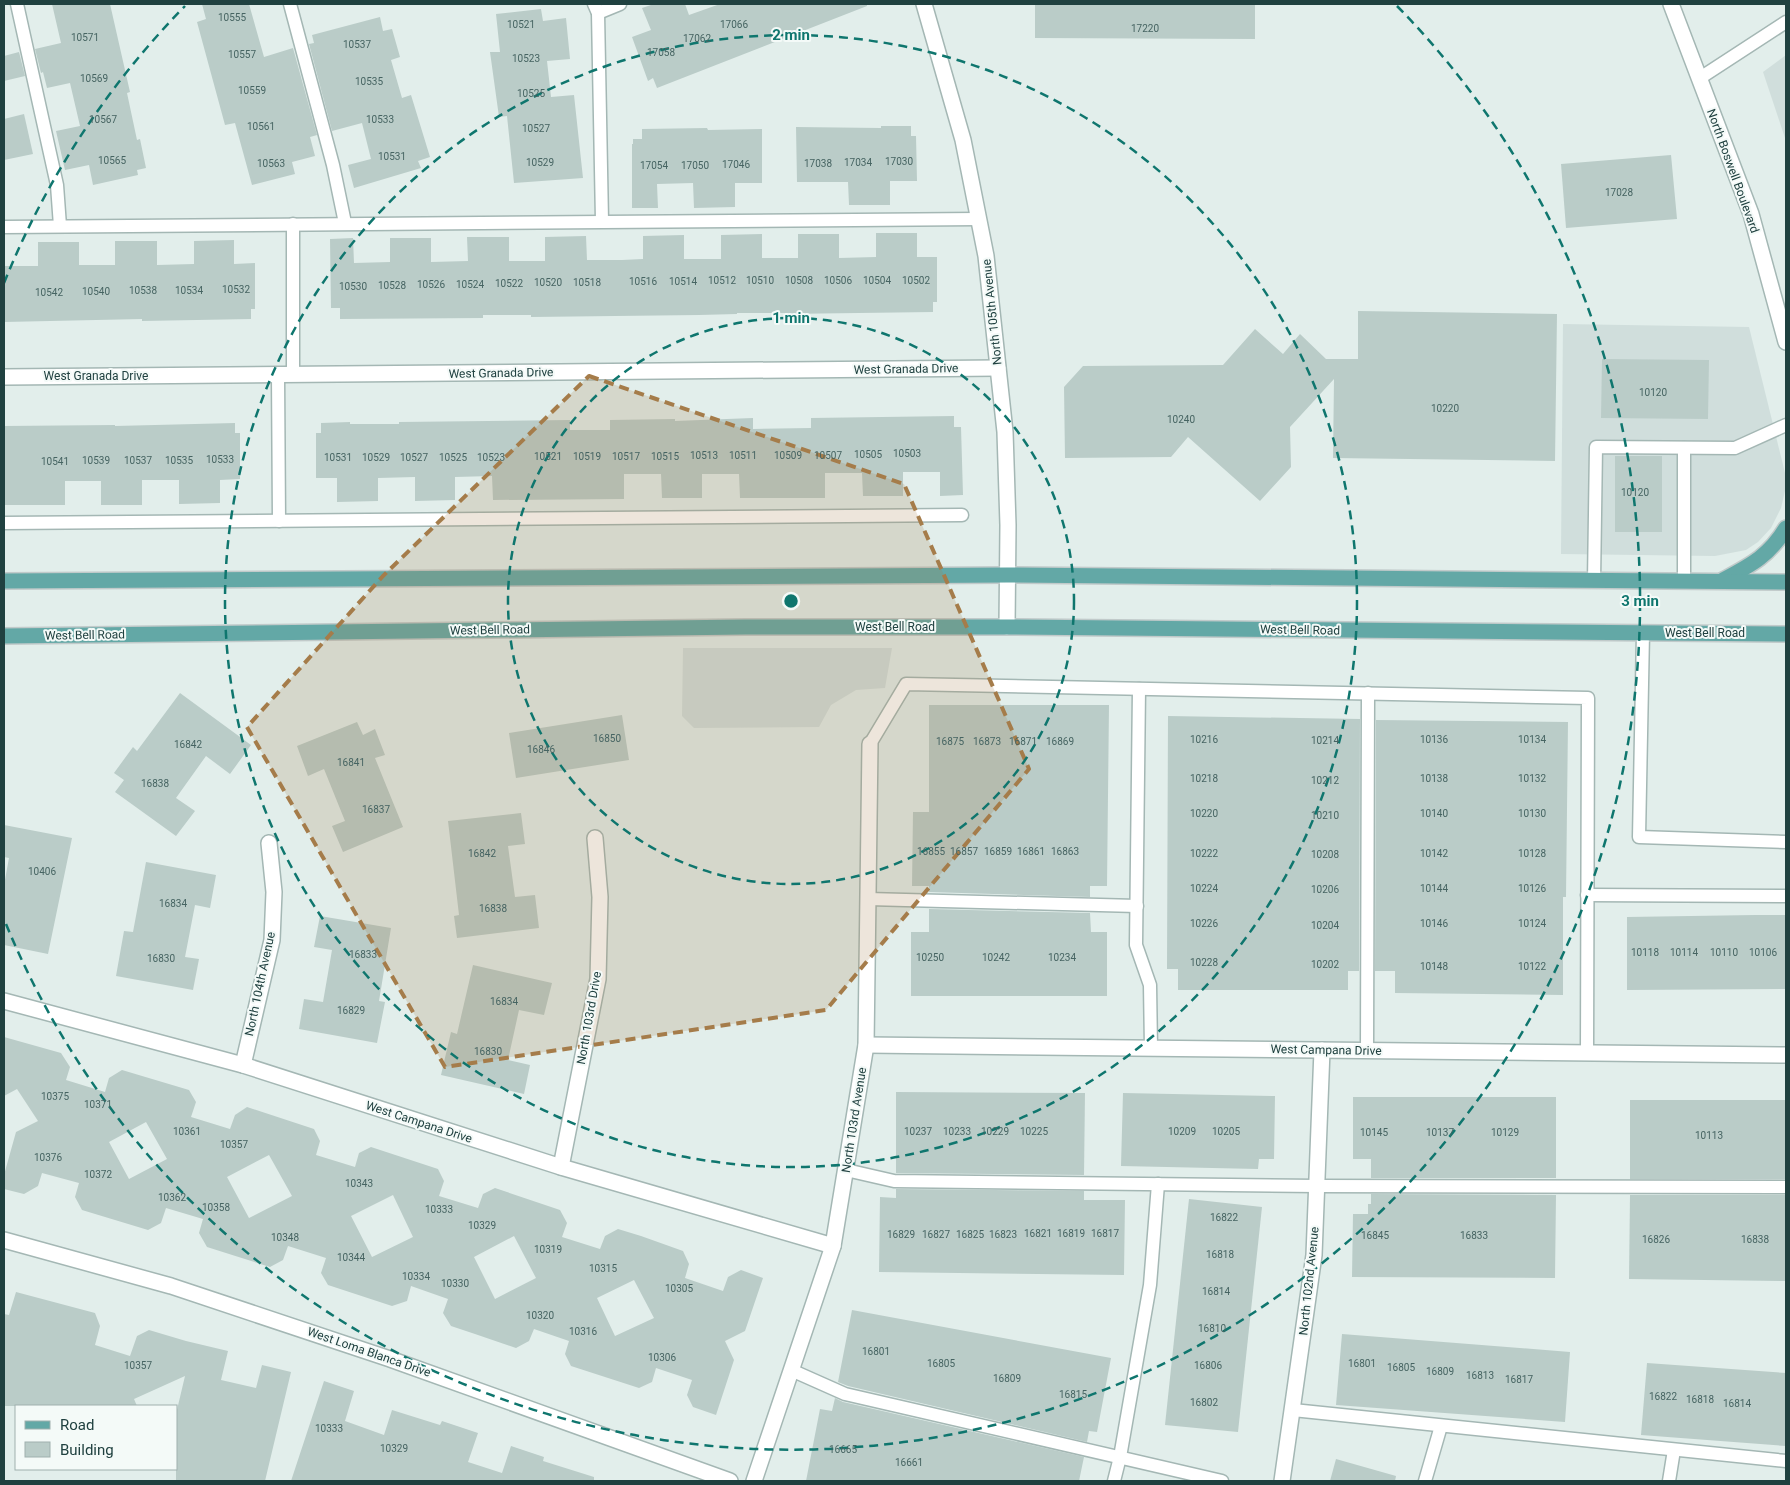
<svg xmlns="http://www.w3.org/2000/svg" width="1790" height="1485" viewBox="0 0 1790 1485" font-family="Roboto,sans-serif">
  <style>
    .built { fill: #d0dedc }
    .building { fill: #baccc8; fill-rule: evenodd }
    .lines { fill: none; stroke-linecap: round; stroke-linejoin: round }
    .service-casing { stroke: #a4b7b4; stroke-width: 15 }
    .minor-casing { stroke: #a4b7b4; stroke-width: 18 }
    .tertiary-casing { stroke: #a4b7b4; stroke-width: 18 }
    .primary-casing { stroke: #c1caca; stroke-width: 18 }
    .service { stroke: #fff; stroke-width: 12 }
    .minor { stroke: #fff; stroke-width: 15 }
    .tertiary { stroke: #fff; stroke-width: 15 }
    .primary { stroke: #63a8a6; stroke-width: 15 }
    .marked { fill: #a57c4a; fill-opacity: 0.2; stroke: #a57c4a; stroke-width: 4; stroke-dasharray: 10 6; stroke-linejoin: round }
    .ring { fill: none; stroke: #0f766e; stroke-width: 2.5; stroke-dasharray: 9 6 }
    .labels { text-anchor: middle; stroke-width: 4; stroke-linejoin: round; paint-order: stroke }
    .number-label { font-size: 10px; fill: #466462 }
    .street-label { font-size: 12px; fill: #204140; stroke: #f4faf8 }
    .centre { fill: #0f766e; stroke: #f4faf8; stroke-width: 2.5 }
    .ring-label { font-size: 15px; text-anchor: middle; font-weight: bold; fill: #0f766e; stroke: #f4faf8; stroke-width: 4; stroke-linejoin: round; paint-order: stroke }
  </style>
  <rect width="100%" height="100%" fill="#e2eeeb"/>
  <!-- built -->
  <g class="built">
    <polygon points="1786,55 1786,141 1763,72"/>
    <polygon points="1563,324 1749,327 1785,473 1785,491 1781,508 1771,528 1758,542 1746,550 1715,556 1561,554"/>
    <polygon points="683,648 892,648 885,688 856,690 831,705 819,727 694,728 682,716"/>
  </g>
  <!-- building -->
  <g class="building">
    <polygon points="52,4 110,4 130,92 127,93 137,140 140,139 146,168 137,170 138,175 93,185 89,165 65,170 56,131 80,126 70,83 47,88 43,72 41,73 35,49 61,43"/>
    <polygon points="202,4 249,4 264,57 293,48 317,135 310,137 315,156 292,162 295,174 252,185 235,123 225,125 197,22 206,19"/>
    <polygon points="654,4 685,4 689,15 720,4 867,4 867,6 657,88 653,78 648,81 632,37 651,30 642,8"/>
    <polygon points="1035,4 1255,4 1255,39 1035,38"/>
    <polygon points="541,9 543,21 566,18 570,59 547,61 551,97 574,95 583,178 514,183 507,116 499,117 490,52 500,52 496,14"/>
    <polygon points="380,17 383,31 392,29 400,57 391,60 402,98 411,95 430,157 418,161 421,168 354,188 348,165 371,159 362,123 332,131 309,44 314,43 312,35"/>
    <polygon points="19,52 25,76 4,81 4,56"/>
    <polygon points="24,114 33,154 4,160 4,119"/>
    <polygon points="881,126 911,126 911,136 916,136 917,181 890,181 890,205 849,205 848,182 797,182 796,127 881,128"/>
    <polygon points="707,128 708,130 762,129 762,183 735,183 735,207 694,208 693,183 657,184 658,208 632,208 632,144 633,144 633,139 642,139 642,129"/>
    <polygon points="1671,155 1677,219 1566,228 1561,164"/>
    <polygon points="876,233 917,233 917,257 937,257 937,302 933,302 933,312 784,314 784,313 737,313 737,314 699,315 531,317 531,315 483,315 483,318 340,319 340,308 331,308 330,239 353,238 354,263 390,262 390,238 431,238 431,262 468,261 467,237 509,237 509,261 545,261 545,237 586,236 587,260 622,260 643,259 643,236 684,235 684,259 721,259 721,235 762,234 762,258 798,258 798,234 839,234 839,258 876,257"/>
    <polygon points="234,240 234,264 255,263 255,309 251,309 251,319 142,321 142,319 4,322 4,266 38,266 38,242 79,242 79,265 115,265 115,241 157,241 157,265 194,264 194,241"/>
    <polygon points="1358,311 1557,314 1555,461 1333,458 1334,379 1290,427 1291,467 1260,501 1188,437 1171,457 1065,458 1064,387 1083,366 1223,365 1255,329 1283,354 1300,334 1326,359 1358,359"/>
    <polygon points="1602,359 1709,360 1708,419 1601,418"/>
    <polygon points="954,416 954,427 961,427 963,495 940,496 940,472 903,472 903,496 863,496 862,473 825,473 825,498 740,498 739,474 702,474 702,498 662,498 661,474 624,474 624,499 493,500 492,476 455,477 455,500 415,501 415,477 378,478 378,501 337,502 337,478 316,478 316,433 321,433 321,423 350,422 350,424 399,424 399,422 570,420 570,430 610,430 610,420 675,419 675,421 753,418 753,429 811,428 811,418"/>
    <polygon points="235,423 235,433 240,433 240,479 220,480 220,503 179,504 179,480 142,480 142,505 101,505 101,481 65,481 65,505 4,505 4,426 115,425 115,426"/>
    <rect x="1615" y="456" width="47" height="76"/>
    <polygon points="180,693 251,745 230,774 206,756 176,798 195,811 176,836 115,792 124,780 114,773 133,747 137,751"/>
    <polygon points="929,705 1109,705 1107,886 1090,886 1090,897 929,892 929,886 912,886 913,812 929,812"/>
    <polygon points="622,715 629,760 516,778 509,733"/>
    <polygon points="1168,716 1360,719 1359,971 1348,971 1348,990 1178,990 1178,969 1167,969"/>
    <polygon points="1376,720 1568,722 1566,897 1563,897 1563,995 1395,993 1395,971 1375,971"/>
    <polygon points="357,722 363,735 375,729 385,755 375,758 403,827 343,852 332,826 345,821 324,769 308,776 297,746"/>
    <polygon points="521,813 525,844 508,846 515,897 535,895 539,928 457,938 454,916 459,915 448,821"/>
    <polygon points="4,825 72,838 48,954 4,945 4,885 9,858 4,857"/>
    <polygon points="146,862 216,875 210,908 195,905 185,957 199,959 193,990 116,976 124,931 133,932"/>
    <polygon points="929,909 1090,913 1091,932 1107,932 1107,996 911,996 911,932 929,932"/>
    <polygon points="1755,915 1786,915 1786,989 1627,990 1627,917"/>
    <polygon points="320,916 391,928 379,1001 385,1002 377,1043 299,1029 304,999 323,1002 332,950 314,947"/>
    <polygon points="473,965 552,983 544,1015 519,1010 508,1060 530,1065 524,1094 441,1075 451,1032 457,1034"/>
    <path d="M4 1037 61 1053 70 1067 66 1080 105 1092 109 1078 122 1070 189 1090 196 1102 191 1117 230 1129 235 1115 247 1107 314 1129 320 1141 316 1155 355 1167 359 1153 371 1147 438 1169 444 1181 439 1196 478 1208 483 1194 495 1188 560 1210 567 1223 562 1237 600 1249 605 1236 618 1229 641 1236 683 1251 689 1264 685 1278 723 1291 728 1277 741 1270 763 1278 745 1331 725 1341 734 1360 716 1415 693 1407 687 1395 692 1380 656 1368 652 1382 639 1388 571 1366 565 1354 569 1341 534 1329 529 1341 516 1348 475 1334 451 1326 443 1313 448 1299 411 1286 407 1301 392 1306 328 1285 321 1273 326 1258 288 1246 283 1260 270 1267 207 1247 199 1233 203 1219 166 1208 161 1223 148 1230 82 1210 75 1197 79 1183 42 1173 38 1186 24 1194 4 1189V1175L16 1132 38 1121 17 1089 4 1096ZM146 1122 167 1159 129 1179 109 1142ZM269 1155 292 1196 249 1218 227 1177ZM393 1195 413 1237 372 1257 351 1216ZM514 1236 536 1278 495 1299 474 1257ZM634 1280 654 1318 615 1336 597 1298Z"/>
    <polygon points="896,1092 1085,1093 1084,1175 896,1173"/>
    <polygon points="1123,1093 1275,1096 1274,1159 1259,1159 1258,1169 1121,1166"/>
    <polygon points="1353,1097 1556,1097 1556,1178 1371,1178 1371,1159 1353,1159"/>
    <rect x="1630" y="1100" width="156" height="79"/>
    <polygon points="896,1189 1084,1191 1084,1200 1125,1200 1124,1275 879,1272 880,1197 896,1198"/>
    <polygon points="1371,1194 1556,1195 1555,1278 1352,1277 1353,1214 1368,1214 1368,1204 1371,1204"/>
    <polygon points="1630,1195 1786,1195 1786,1281 1629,1279"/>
    <polygon points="1189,1199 1262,1207 1238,1432 1165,1425"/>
    <polygon points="16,1292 95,1313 100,1326 95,1345 130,1356 137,1336 149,1330 186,1341 228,1351 221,1380 256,1388 262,1365 291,1372 265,1481 176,1481 176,1414 185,1376 134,1399 137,1406 4,1406 4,1314 9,1315"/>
    <polygon points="852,1310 1111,1358 1097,1432 1089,1431 1087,1442 848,1386 838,1382"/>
    <polygon points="1342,1334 1570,1352 1565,1422 1336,1405"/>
    <polygon points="1647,1363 1786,1373 1786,1446 1641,1435"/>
    <polygon points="324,1381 354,1391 345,1421 384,1435 392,1410 440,1425 442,1421 478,1433 468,1462 502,1473 511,1446 544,1457 543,1461 594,1477 594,1481 291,1481"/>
    <polygon points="835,1398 843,1402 1084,1457 1079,1481 806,1481 820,1409 832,1411"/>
    <polygon points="1336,1459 1396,1476 1395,1481 1330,1481"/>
  </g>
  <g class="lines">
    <defs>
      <g id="service">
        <polyline points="17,4 57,185 60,226"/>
        <polyline points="290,4 333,165 345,223"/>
        <polyline points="594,4 598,13 602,221"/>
        <polyline points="598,13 620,4"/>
        <polyline points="1700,78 1786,22"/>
        <polyline points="4,227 979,219"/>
        <polyline points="293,374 293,224"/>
        <polyline points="278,375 279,521"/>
        <polyline points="4,523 962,515"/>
        <polyline points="1594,581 1596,447 1735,448 1786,425"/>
        <polyline points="1684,582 1684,448"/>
        <polyline points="1643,633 1639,837 1786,842"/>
        <polyline points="1139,689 1136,945 1150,985 1151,1048"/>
        <polyline points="870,744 906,684 1588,698 1587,1053"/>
        <polyline points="1587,895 1786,896"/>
        <polyline points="868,899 1137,906"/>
        <polyline points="1367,1050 1368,693"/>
        <polyline points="846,1170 894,1181 1317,1186 1786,1187"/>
        <polyline points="791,1370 845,1394 1222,1481"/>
        <polyline points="1293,1410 1786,1461"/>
        <polyline points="1114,1481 1120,1457 1150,1285 1158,1184"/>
        <polyline points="1425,1481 1441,1426"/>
        <polyline points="1669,1481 1674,1450"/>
      </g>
      <g id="minor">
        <polyline points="924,4 963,140 986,256 1005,432 1008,525 1007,627"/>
        <polyline points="4,377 998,368"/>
        <polyline points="4,1001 243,1065 561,1167 833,1246"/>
        <polyline points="866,1045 1786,1055"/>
        <polyline points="243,1065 272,940 274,892 269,843"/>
        <polyline points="561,1167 598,979 600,897 595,838"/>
        <polyline points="4,1240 171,1286 390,1359 730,1481"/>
        <polyline points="754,1481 833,1246 866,1045 870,744"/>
        <polyline points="1282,1481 1314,1255 1322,1050"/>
      </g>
      <polyline id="tertiary" points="1671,4 1751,214 1786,342"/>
      <g id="primary">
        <path d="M1723 580C1751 565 1769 556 1786 528"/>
        <polyline points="4,581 1007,575 1786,582"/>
        <polyline points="4,636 745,627 1007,627 1786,634"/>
      </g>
    </defs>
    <!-- service casing -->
    <use href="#service" class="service-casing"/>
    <!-- minor casing -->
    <use href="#minor" class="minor-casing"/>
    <!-- tertiary casing -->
    <use href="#tertiary" class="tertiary-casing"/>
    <!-- primary casing -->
    <use href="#primary" class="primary-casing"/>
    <!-- service -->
    <use href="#service" class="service"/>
    <!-- minor -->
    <use href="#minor" class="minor"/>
    <!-- tertiary -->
    <use href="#tertiary" class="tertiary"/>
    <!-- primary -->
    <use href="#primary" class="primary"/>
  </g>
  <!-- marked area -->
  <path class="marked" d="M589 376 904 484 1029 769 826 1010 445 1067 247 727 383 576Z"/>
  <!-- distance rings -->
  <g class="ring">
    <circle cx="791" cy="601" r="283"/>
    <circle cx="791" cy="601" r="566"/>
    <path d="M4 283A849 849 0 0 1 185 6M1397 6A849 849 0 1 1 4 919"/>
  </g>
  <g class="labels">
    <!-- number labels -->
    <g class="number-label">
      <text x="232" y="21">10555</text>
      <text x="521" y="28">10521</text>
      <text x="734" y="28">17066</text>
      <text x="1145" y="32">17220</text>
      <text x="85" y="41">10571</text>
      <text x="697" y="42">17062</text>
      <text x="357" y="48">10537</text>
      <text x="661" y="56">17058</text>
      <text x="242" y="58">10557</text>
      <text x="526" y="62">10523</text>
      <text x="94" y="82">10569</text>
      <text x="369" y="85">10535</text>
      <text x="252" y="94">10559</text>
      <text x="531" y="97">10525</text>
      <text x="103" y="123">10567</text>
      <text x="380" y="123">10533</text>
      <text x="261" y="130">10561</text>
      <text x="536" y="132">10527</text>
      <text x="392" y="160">10531</text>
      <text x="112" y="164">10565</text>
      <text x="899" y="165">17030</text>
      <text x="540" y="166">10529</text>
      <text x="858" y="166">17034</text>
      <text x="271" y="167">10563</text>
      <text x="818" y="167">17038</text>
      <text x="736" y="168">17046</text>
      <text x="654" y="169">17054</text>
      <text x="695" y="169">17050</text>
      <text x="1619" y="196">17028</text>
      <text x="722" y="284">10512</text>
      <text x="760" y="284">10510</text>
      <text x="799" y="284">10508</text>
      <text x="838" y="284">10506</text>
      <text x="877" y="284">10504</text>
      <text x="916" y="284">10502</text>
      <text x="643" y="285">10516</text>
      <text x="683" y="285">10514</text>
      <text x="548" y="286">10520</text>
      <text x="587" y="286">10518</text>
      <text x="509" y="287">10522</text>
      <text x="431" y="288">10526</text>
      <text x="470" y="288">10524</text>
      <text x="392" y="289">10528</text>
      <text x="353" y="290">10530</text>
      <text x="236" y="293">10532</text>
      <text x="143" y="294">10538</text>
      <text x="189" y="294">10534</text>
      <text x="96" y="295">10540</text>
      <text x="49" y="296">10542</text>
      <text x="1653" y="396">10120</text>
      <text x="1445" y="412">10220</text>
      <text x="1181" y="423">10240</text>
      <text x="907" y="457">10503</text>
      <text x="868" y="458">10505</text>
      <text x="704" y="459">10513</text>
      <text x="743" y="459">10511</text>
      <text x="788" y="459">10509</text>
      <text x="828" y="459">10507</text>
      <text x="548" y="460">10521</text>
      <text x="587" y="460">10519</text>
      <text x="626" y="460">10517</text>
      <text x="665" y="460">10515</text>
      <text x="338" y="461">10531</text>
      <text x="376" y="461">10529</text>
      <text x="414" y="461">10527</text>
      <text x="453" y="461">10525</text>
      <text x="491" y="461">10523</text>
      <text x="220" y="463">10533</text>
      <text x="96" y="464">10539</text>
      <text x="138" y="464">10537</text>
      <text x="179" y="464">10535</text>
      <text x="55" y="465">10541</text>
      <text x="1635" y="496">10120</text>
      <text x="607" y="742">16850</text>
      <text x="1204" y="743">10216</text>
      <text x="1434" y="743">10136</text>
      <text x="1532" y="743">10134</text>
      <text x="1325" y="744">10214</text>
      <text x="950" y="745">16875</text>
      <text x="987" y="745">16873</text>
      <text x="1023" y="745">16871</text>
      <text x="1060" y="745">16869</text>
      <text x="188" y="748">16842</text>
      <text x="541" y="753">16846</text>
      <text x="351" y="766">16841</text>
      <text x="1204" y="782">10218</text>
      <text x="1434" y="782">10138</text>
      <text x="1532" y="782">10132</text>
      <text x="1325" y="784">10212</text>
      <text x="155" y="787">16838</text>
      <text x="376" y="813">16837</text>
      <text x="1204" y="817">10220</text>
      <text x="1434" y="817">10140</text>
      <text x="1532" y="817">10130</text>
      <text x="1325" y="819">10210</text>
      <text x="931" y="855">16855</text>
      <text x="964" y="855">16857</text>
      <text x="998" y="855">16859</text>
      <text x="1031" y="855">16861</text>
      <text x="1065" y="855">16863</text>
      <text x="482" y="857">16842</text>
      <text x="1204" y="857">10222</text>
      <text x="1434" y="857">10142</text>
      <text x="1532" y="857">10128</text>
      <text x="1325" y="858">10208</text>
      <text x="42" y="875">10406</text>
      <text x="1204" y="892">10224</text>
      <text x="1434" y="892">10144</text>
      <text x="1532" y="892">10126</text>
      <text x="1325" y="893">10206</text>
      <text x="173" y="907">16834</text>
      <text x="493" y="912">16838</text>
      <text x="1204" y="927">10226</text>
      <text x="1434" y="927">10146</text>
      <text x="1532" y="927">10124</text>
      <text x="1325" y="929">10204</text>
      <text x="1645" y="956">10118</text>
      <text x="1684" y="956">10114</text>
      <text x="1724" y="956">10110</text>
      <text x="1763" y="956">10106</text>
      <text x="363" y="958">16833</text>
      <text x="930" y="961">10250</text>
      <text x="996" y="961">10242</text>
      <text x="1062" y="961">10234</text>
      <text x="161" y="962">16830</text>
      <text x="1204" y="966">10228</text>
      <text x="1325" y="968">10202</text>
      <text x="1434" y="970">10148</text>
      <text x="1532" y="970">10122</text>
      <text x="504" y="1005">16834</text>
      <text x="351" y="1014">16829</text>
      <text x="488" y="1055">16830</text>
      <text x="55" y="1100">10375</text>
      <text x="98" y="1108">10371</text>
      <text x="187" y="1135">10361</text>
      <text x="918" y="1135">10237</text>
      <text x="957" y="1135">10233</text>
      <text x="995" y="1135">10229</text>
      <text x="1034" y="1135">10225</text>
      <text x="1182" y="1135">10209</text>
      <text x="1226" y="1135">10205</text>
      <text x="1374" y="1136">10145</text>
      <text x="1440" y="1136">10137</text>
      <text x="1505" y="1136">10129</text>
      <text x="1709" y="1139">10113</text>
      <text x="234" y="1148">10357</text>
      <text x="48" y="1161">10376</text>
      <text x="98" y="1178">10372</text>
      <text x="359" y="1187">10343</text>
      <text x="172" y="1201">10362</text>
      <text x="216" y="1211">10358</text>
      <text x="439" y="1213">10333</text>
      <text x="1224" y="1221">16822</text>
      <text x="482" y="1229">10329</text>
      <text x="1038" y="1237">16821</text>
      <text x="1071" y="1237">16819</text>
      <text x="1105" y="1237">16817</text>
      <text x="901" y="1238">16829</text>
      <text x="936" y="1238">16827</text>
      <text x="970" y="1238">16825</text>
      <text x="1003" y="1238">16823</text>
      <text x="1375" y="1239">16845</text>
      <text x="1474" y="1239">16833</text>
      <text x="285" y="1241">10348</text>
      <text x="1656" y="1243">16826</text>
      <text x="1755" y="1243">16838</text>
      <text x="548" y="1253">10319</text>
      <text x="1220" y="1258">16818</text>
      <text x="351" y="1261">10344</text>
      <text x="603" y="1272">10315</text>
      <text x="416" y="1280">10334</text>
      <text x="455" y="1287">10330</text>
      <text x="679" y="1292">10305</text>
      <text x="1216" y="1295">16814</text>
      <text x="540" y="1319">10320</text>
      <text x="1212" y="1332">16810</text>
      <text x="583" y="1335">10316</text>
      <text x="876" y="1355">16801</text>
      <text x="662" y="1361">10306</text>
      <text x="941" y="1367">16805</text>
      <text x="1362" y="1367">16801</text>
      <text x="138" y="1369">10357</text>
      <text x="1208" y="1369">16806</text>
      <text x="1401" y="1371">16805</text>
      <text x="1440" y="1375">16809</text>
      <text x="1480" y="1379">16813</text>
      <text x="1007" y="1382">16809</text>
      <text x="1519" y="1383">16817</text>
      <text x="1073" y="1398">16815</text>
      <text x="1663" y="1400">16822</text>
      <text x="1700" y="1403">16818</text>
      <text x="1204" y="1406">16802</text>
      <text x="1737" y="1407">16814</text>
      <text x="329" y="1432">10333</text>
      <text x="394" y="1452">10329</text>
      <text x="843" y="1453">16665</text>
      <text x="909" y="1466">16661</text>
    </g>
    <!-- street labels -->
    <g class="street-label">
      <text transform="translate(1733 171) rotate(70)" y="4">North Boswell Boulevard</text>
      <text transform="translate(992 312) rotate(-96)" y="4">North 105th Avenue</text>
      <text transform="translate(906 369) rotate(-1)" y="4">West Granada Drive</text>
      <text transform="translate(501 373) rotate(-1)" y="4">West Granada Drive</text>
      <text x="96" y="380">West Granada Drive</text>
      <text x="895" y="631">West Bell Road</text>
      <text transform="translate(490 630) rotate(-1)" y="4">West Bell Road</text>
      <text transform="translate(1300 630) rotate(1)" y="4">West Bell Road</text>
      <text x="1705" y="637">West Bell Road</text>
      <text transform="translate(85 635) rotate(-1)" y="4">West Bell Road</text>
      <text transform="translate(260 984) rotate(-78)" y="4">North 104th Avenue</text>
      <text transform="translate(589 1018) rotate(-80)" y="4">North 103rd Drive</text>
      <text transform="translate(1326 1050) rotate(1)" y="4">West Campana Drive</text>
      <text transform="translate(854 1120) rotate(-81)" y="4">North 103rd Avenue</text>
      <text transform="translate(419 1122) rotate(18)" y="4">West Campana Drive</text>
      <text transform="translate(1309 1281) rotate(-84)" y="4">North 102nd Avenue</text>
      <text transform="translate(369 1352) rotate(19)" y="4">West Loma Blanca Drive</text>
    </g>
  </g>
  <circle cx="791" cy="601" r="8" class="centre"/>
  <g class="ring-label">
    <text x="791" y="40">2 min</text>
    <text x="791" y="323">1 min</text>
    <text x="1640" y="606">3 min</text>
  </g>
  <!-- border -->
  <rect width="1790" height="1485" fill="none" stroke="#204140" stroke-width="10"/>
  <!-- legend -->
  <rect x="15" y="1405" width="162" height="65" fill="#f4faf8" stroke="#9fb0ae"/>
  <rect x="25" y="1421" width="25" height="8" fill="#63a8a6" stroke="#9fb0ae"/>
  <text x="60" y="1430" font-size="15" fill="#204140">Road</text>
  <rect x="25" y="1442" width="25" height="15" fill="#baccc8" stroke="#9fb0ae"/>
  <text x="60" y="1455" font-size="15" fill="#204140">Building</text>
</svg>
